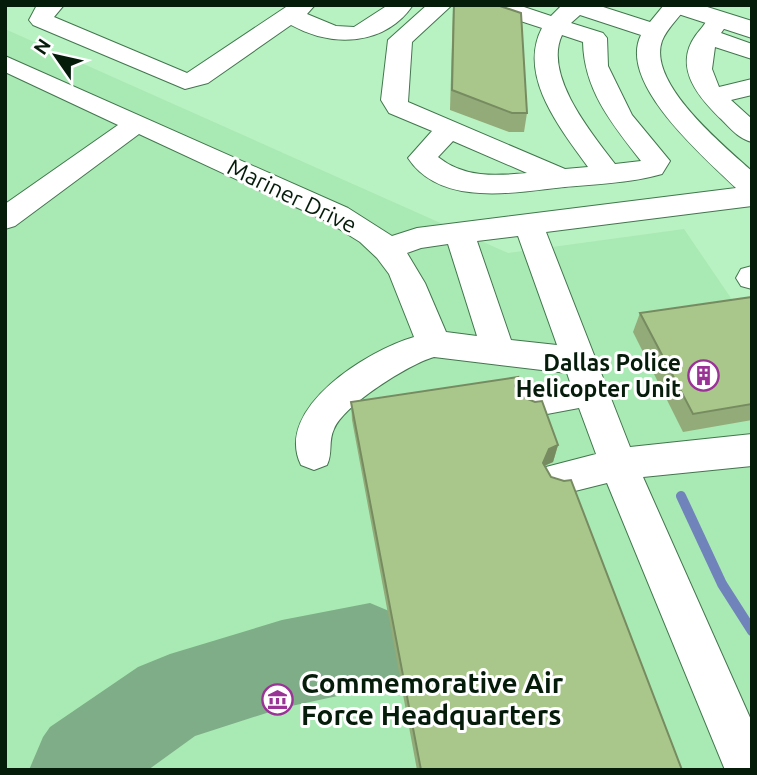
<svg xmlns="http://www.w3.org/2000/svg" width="757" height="775" viewBox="0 0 757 775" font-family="Ubuntu,sans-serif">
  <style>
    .built { fill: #a9e9b4 }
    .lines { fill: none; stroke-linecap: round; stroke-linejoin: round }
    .stream { stroke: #7183bb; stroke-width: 10 }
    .taxiway { fill: #7ead87; fill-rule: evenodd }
    .minor-casing { stroke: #41764c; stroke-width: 2 }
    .major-casing { stroke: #41764c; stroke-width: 2 }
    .minor { fill: #fff; fill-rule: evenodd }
    .major { fill: #fff; fill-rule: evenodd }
    .wall { fill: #92ab78 }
    .shaded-wall { fill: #778b61 }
    .building { fill: #aac78b; stroke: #778b61; stroke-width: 2 }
    .labels { text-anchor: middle; stroke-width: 6; stroke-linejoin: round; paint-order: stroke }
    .street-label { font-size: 23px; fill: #061c0b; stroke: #fff }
    .poi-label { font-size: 23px; font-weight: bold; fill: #061c0b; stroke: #fff; text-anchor: end }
    .near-poi-label { font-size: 28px; font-weight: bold; fill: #061c0b; stroke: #fff; text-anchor: start }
  </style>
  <rect width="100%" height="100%" fill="#b8f2c2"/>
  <!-- built -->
  <polygon class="built" points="5,29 508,253 684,229 752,329 752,770 5,770"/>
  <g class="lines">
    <!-- stream -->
    <polyline class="stream" points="681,496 722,584 752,631"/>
    <!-- taxiway -->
    <polygon class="taxiway" points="370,603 401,616 413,646 401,676 370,689 282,708 195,736 148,770 29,770 43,737 50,727 138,667 170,654 282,620"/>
    <defs>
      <g id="minor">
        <path d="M37 5H64L54 17 187 73 289 5H315L307 14 336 26 354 27 388 5H413C385 46 332 48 291 25L208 83 185 89 33 25 29 20Z"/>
        <path d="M427 5H452L412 42 408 102 565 169 588 167C561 129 517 76 542 28L486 10 483 5H518L551 16 562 5H597L650 22 664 5 687 6C679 18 667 28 662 41 647 83 724 146 752 171V206L546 232 630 447 752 434V466L643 477 752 722V770H725L607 483 559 495 546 491 540 479 546 467 596 454 579 408 531 417 518 413 513 403 518 393 570 382 567 373 434 357C409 364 344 405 334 429 328 441 333 453 327 465L314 470 301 465C273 408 369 350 414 337L389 274 377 258 360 242 328 222 139 134 15 226 5 229V204L118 125 5 72V56L348 208 392 236 417 228 736 188C705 158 617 83 641 35L580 15 571 23 603 33 607 38 608 66 632 115 670 161 662 174C631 183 597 184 565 187 516 192 441 208 408 158L432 131 389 113 381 100 388 40ZM562 35 583 42C584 90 612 124 641 161L615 164C592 134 543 75 562 35ZM453 141 527 173C495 176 464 178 438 157ZM518 236 557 345 511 340 477 241ZM448 244 477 336 446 332 425 283 407 253 421 248Z"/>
        <path d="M719 12 727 14 731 19 721 33 752 44V59L715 47 712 69 719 87 752 79V95L731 100 752 119V142C739 139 731 129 721 119 695 94 671 63 700 30 707 22 708 15 719 12Z"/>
        <polygon points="752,266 752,289 741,286 736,278 741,269"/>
      </g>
      <polygon id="major" points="663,5 701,5 752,21 752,38 666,10"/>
    </defs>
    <!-- minor casing -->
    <use href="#minor" class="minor-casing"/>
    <!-- major casing -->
    <use href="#major" class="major-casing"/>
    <!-- minor -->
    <use href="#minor" class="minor"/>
    <!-- major -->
    <use href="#major" class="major"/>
  </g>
  <!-- wall -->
  <g class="wall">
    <polygon points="453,5 497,5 527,113 524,132 509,132 450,110"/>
    <polygon points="752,297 752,420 683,432 633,332 640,313"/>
    <polygon points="518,377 516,388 520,396 558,445 553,462 544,466 682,770 417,770 352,420 351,402"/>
  </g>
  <!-- shaded-wall -->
  <polygon class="shaded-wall" points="558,445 553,462 544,466 543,463 549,449"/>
  <!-- building -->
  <g class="building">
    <polygon points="454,5 497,5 521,13 527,113 512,113 452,90"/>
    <polygon points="752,297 752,404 693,414 640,313"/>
    <polygon points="518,377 515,386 520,396 535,402 542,401 558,445 549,449 543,463 551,477 564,481 571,480 682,770 421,770 351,402"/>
  </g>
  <!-- icons -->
  <defs>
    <symbol id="building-ring" viewBox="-11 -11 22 22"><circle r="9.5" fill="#fff" stroke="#9a3396" stroke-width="1.5"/><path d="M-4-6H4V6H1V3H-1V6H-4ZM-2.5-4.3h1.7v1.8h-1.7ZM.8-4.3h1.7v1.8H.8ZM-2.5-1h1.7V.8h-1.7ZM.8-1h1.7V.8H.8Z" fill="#9a3396"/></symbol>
    <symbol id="museum-ring" viewBox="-11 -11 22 22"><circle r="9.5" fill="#fff" stroke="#9a3396" stroke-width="1.5"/><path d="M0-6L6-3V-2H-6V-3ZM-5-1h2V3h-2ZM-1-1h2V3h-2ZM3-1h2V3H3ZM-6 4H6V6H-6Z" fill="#9a3396"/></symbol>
  </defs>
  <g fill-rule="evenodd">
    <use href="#building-ring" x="686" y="358" width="35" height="35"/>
    <use href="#museum-ring" x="260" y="682" width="35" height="35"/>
  </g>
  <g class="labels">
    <!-- street labels -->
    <g class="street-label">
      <text transform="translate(292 196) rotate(26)" y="8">Mariner Drive</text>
    </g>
    <!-- poi labels -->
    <g class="poi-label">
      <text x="681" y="371">Dallas Police<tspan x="681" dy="26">Helicopter Unit</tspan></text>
    </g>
    <!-- near-poi labels -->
    <g class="near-poi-label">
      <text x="301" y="693">Commemorative Air<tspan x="301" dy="32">Force Headquarters</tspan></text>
    </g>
  </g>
  <!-- border -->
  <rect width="757" height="775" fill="none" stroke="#061c0b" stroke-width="14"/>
  <!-- north arrow -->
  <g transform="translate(56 56) rotate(304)" stroke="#ffffff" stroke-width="5" paint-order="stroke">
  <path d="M0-5L12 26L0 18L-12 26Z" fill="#061c0b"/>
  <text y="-10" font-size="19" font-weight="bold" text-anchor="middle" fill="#061c0b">N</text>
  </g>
</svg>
